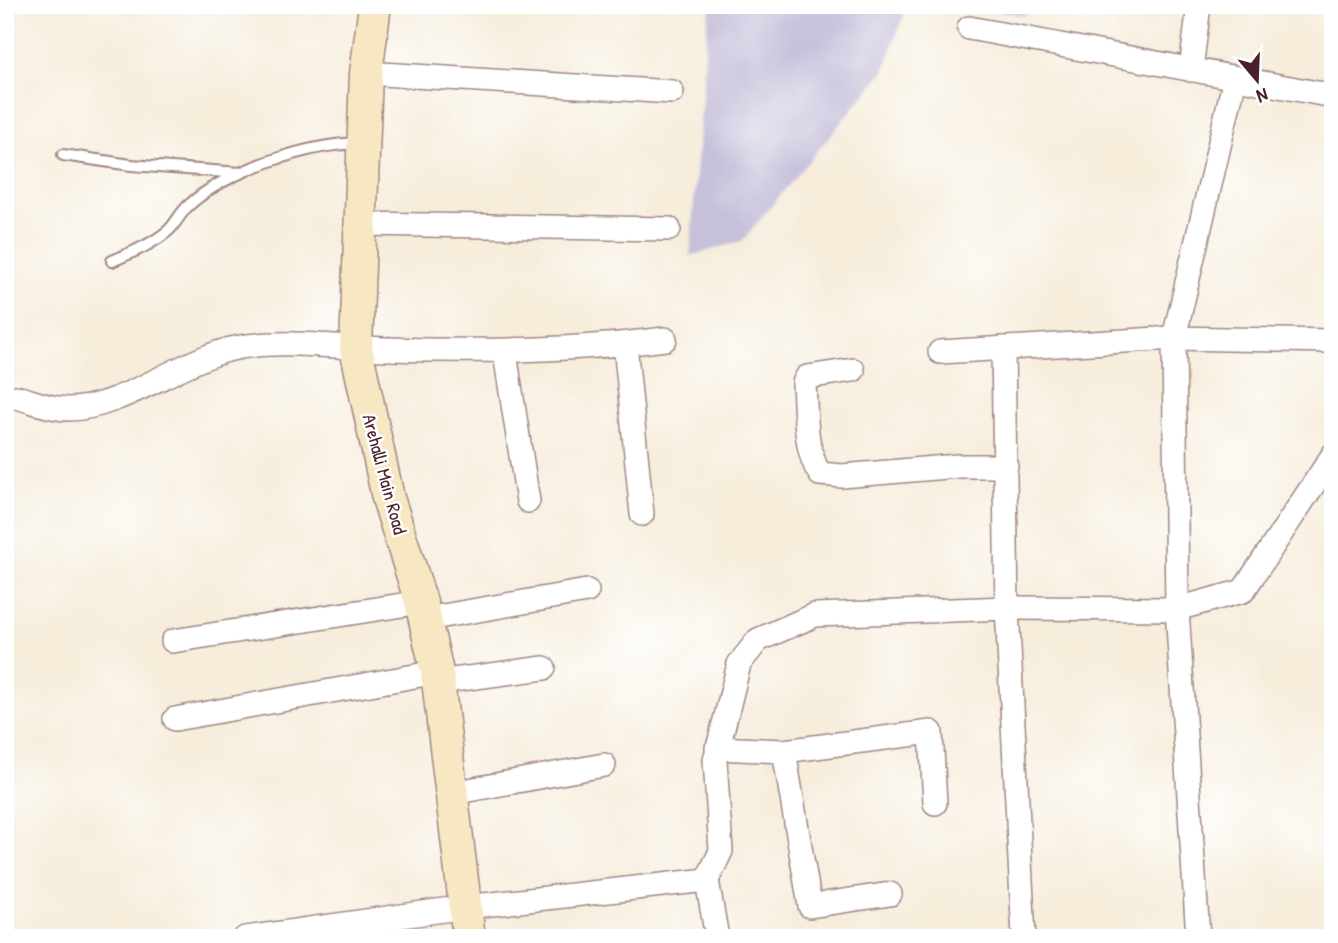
<svg xmlns="http://www.w3.org/2000/svg" width="1338" height="943" viewBox="0 0 1338 943" font-family="'Patrick Hand',sans-serif">
  <style>
    .industrial { fill: #c6c0da }
    .lines { fill: none; stroke-linecap: round; stroke-linejoin: round }
    .lane-casing { stroke: #a08683; stroke-width: 14 }
    .street-casing { stroke: #a08683; stroke-width: 26 }
    .secondary-casing { stroke: #a08683; stroke-width: 35 }
    .lane { stroke: #fff; stroke-width: 10 }
    .street { stroke: #fff; stroke-width: 23 }
    .secondary { stroke: #f7e8c3; stroke-width: 32 }
    .labels { text-anchor: middle; stroke-width: 5; stroke-linejoin: round; paint-order: stroke }
    .street-label { font-size: 19px; fill: #4a1f2b; stroke: #fff }
  </style>
  <rect width="100%" height="100%" fill="#fff"/>
  <filter id="ink" filterUnits="userSpaceOnUse"><feTurbulence type="fractalNoise" baseFrequency=".0143" numOctaves="2"/><feDisplacementMap in="SourceGraphic" scale="14" xChannelSelector="R" yChannelSelector="G"/><feConvolveMatrix kernelMatrix="1 2 1 2 8 2 1 2 1" color-interpolation-filters="sRGB"/></filter>
  <filter id="wash" filterUnits="userSpaceOnUse"><feTurbulence type="fractalNoise" baseFrequency=".00686" numOctaves="4" result="noise"/><feDisplacementMap in="SourceGraphic" scale="28" xChannelSelector="R" yChannelSelector="G"/><feGaussianBlur stdDeviation="1.57" result="paint"/><feColorMatrix in="noise" values="0 0 0 0 0 0 0 0 0 0 0 0 0 0 0 0 0 1.4 0 .05"/><feComposite in="paint" operator="in"/></filter>
  <g filter="url(#wash)">
    <rect width="100%" height="100%" fill="#f6eddb"/>
    <!-- industrial -->
    <g class="industrial">
      <polygon points="711,5 907,5 884,71 742,241 690,256 707,25"/>
      <polygon points="959,5 1027,5 1025,16"/>
    </g>
  </g>
  <g filter="url(#ink)">
    <g class="lines">
      <defs>
        <g id="lane">
          <polyline points="63,155 131,165 240,173"/>
          <path d="M112 261C131 253 153 244 169 230 176 223 181 212 189 205 228 170 308 144 360 143"/>
        </g>
        <g id="street">
          <polyline points="969,28 1333,96"/>
          <polyline points="1191,70 1199,5"/>
          <polyline points="366,73 672,92"/>
          <polyline points="361,224 669,229"/>
          <polyline points="625,344 642,514"/>
          <polyline points="1003,348 1007,608 1024,938"/>
          <polyline points="940,352 1174,338 1333,341"/>
          <polyline points="505,353 528,501"/>
          <path d="M853 370 807 377 804 383C806 411 804 450 820 474L842 476 958 466H1006"/>
          <path d="M16 397C32 401 51 409 68 409 126 409 187 353 247 346 295 340 342 348 389 349 482 352 573 351 665 339"/>
          <polyline points="426,619 587,591"/>
          <polyline points="173,641 421,602"/>
          <polyline points="438,682 544,668"/>
          <polyline points="175,719 437,672"/>
          <polyline points="717,748 784,751 810,906 890,894"/>
          <polyline points="784,751 931,732 935,803"/>
          <polyline points="452,793 604,765"/>
          <polyline points="707,880 717,938"/>
          <polyline points="245,938 465,907 707,880 721,851 715,760 739,664 758,640 815,615 1007,608 1177,609 1243,591 1333,455"/>
          <polyline points="1198,938 1177,609 1174,338 1235,78"/>
        </g>
        <polyline id="secondary" points="375,5 366,73 356,348 388,498 421,602 437,672 469,938"/>
      </defs>
      <!-- lane casing -->
      <use href="#lane" class="lane-casing"/>
      <!-- street casing -->
      <use href="#street" class="street-casing"/>
      <!-- secondary casing -->
      <use href="#secondary" class="secondary-casing"/>
      <!-- lane -->
      <use href="#lane" class="lane"/>
      <!-- street -->
      <use href="#street" class="street"/>
      <!-- secondary -->
      <use href="#secondary" class="secondary"/>
    </g>
  </g>
  <g class="labels">
    <!-- street labels -->
    <g class="street-label">
      <text transform="translate(385 474) rotate(75)" y="7">Arehalli Main Road</text>
    </g>
  </g>
  <!-- margin -->
  <rect width="1338" height="943" fill="none" stroke="#fff" stroke-width="28"/>
  <!-- north arrow -->
  <g transform="translate(1257 80) rotate(161)" stroke="#ffffff" stroke-width="5" paint-order="stroke">
  <path d="M0-5L12 26L0 18L-12 26Z" fill="#4a1f2b"/>
  <text y="-10" font-size="19" font-weight="bold" text-anchor="middle" fill="#4a1f2b">N</text>
  </g>
</svg>
